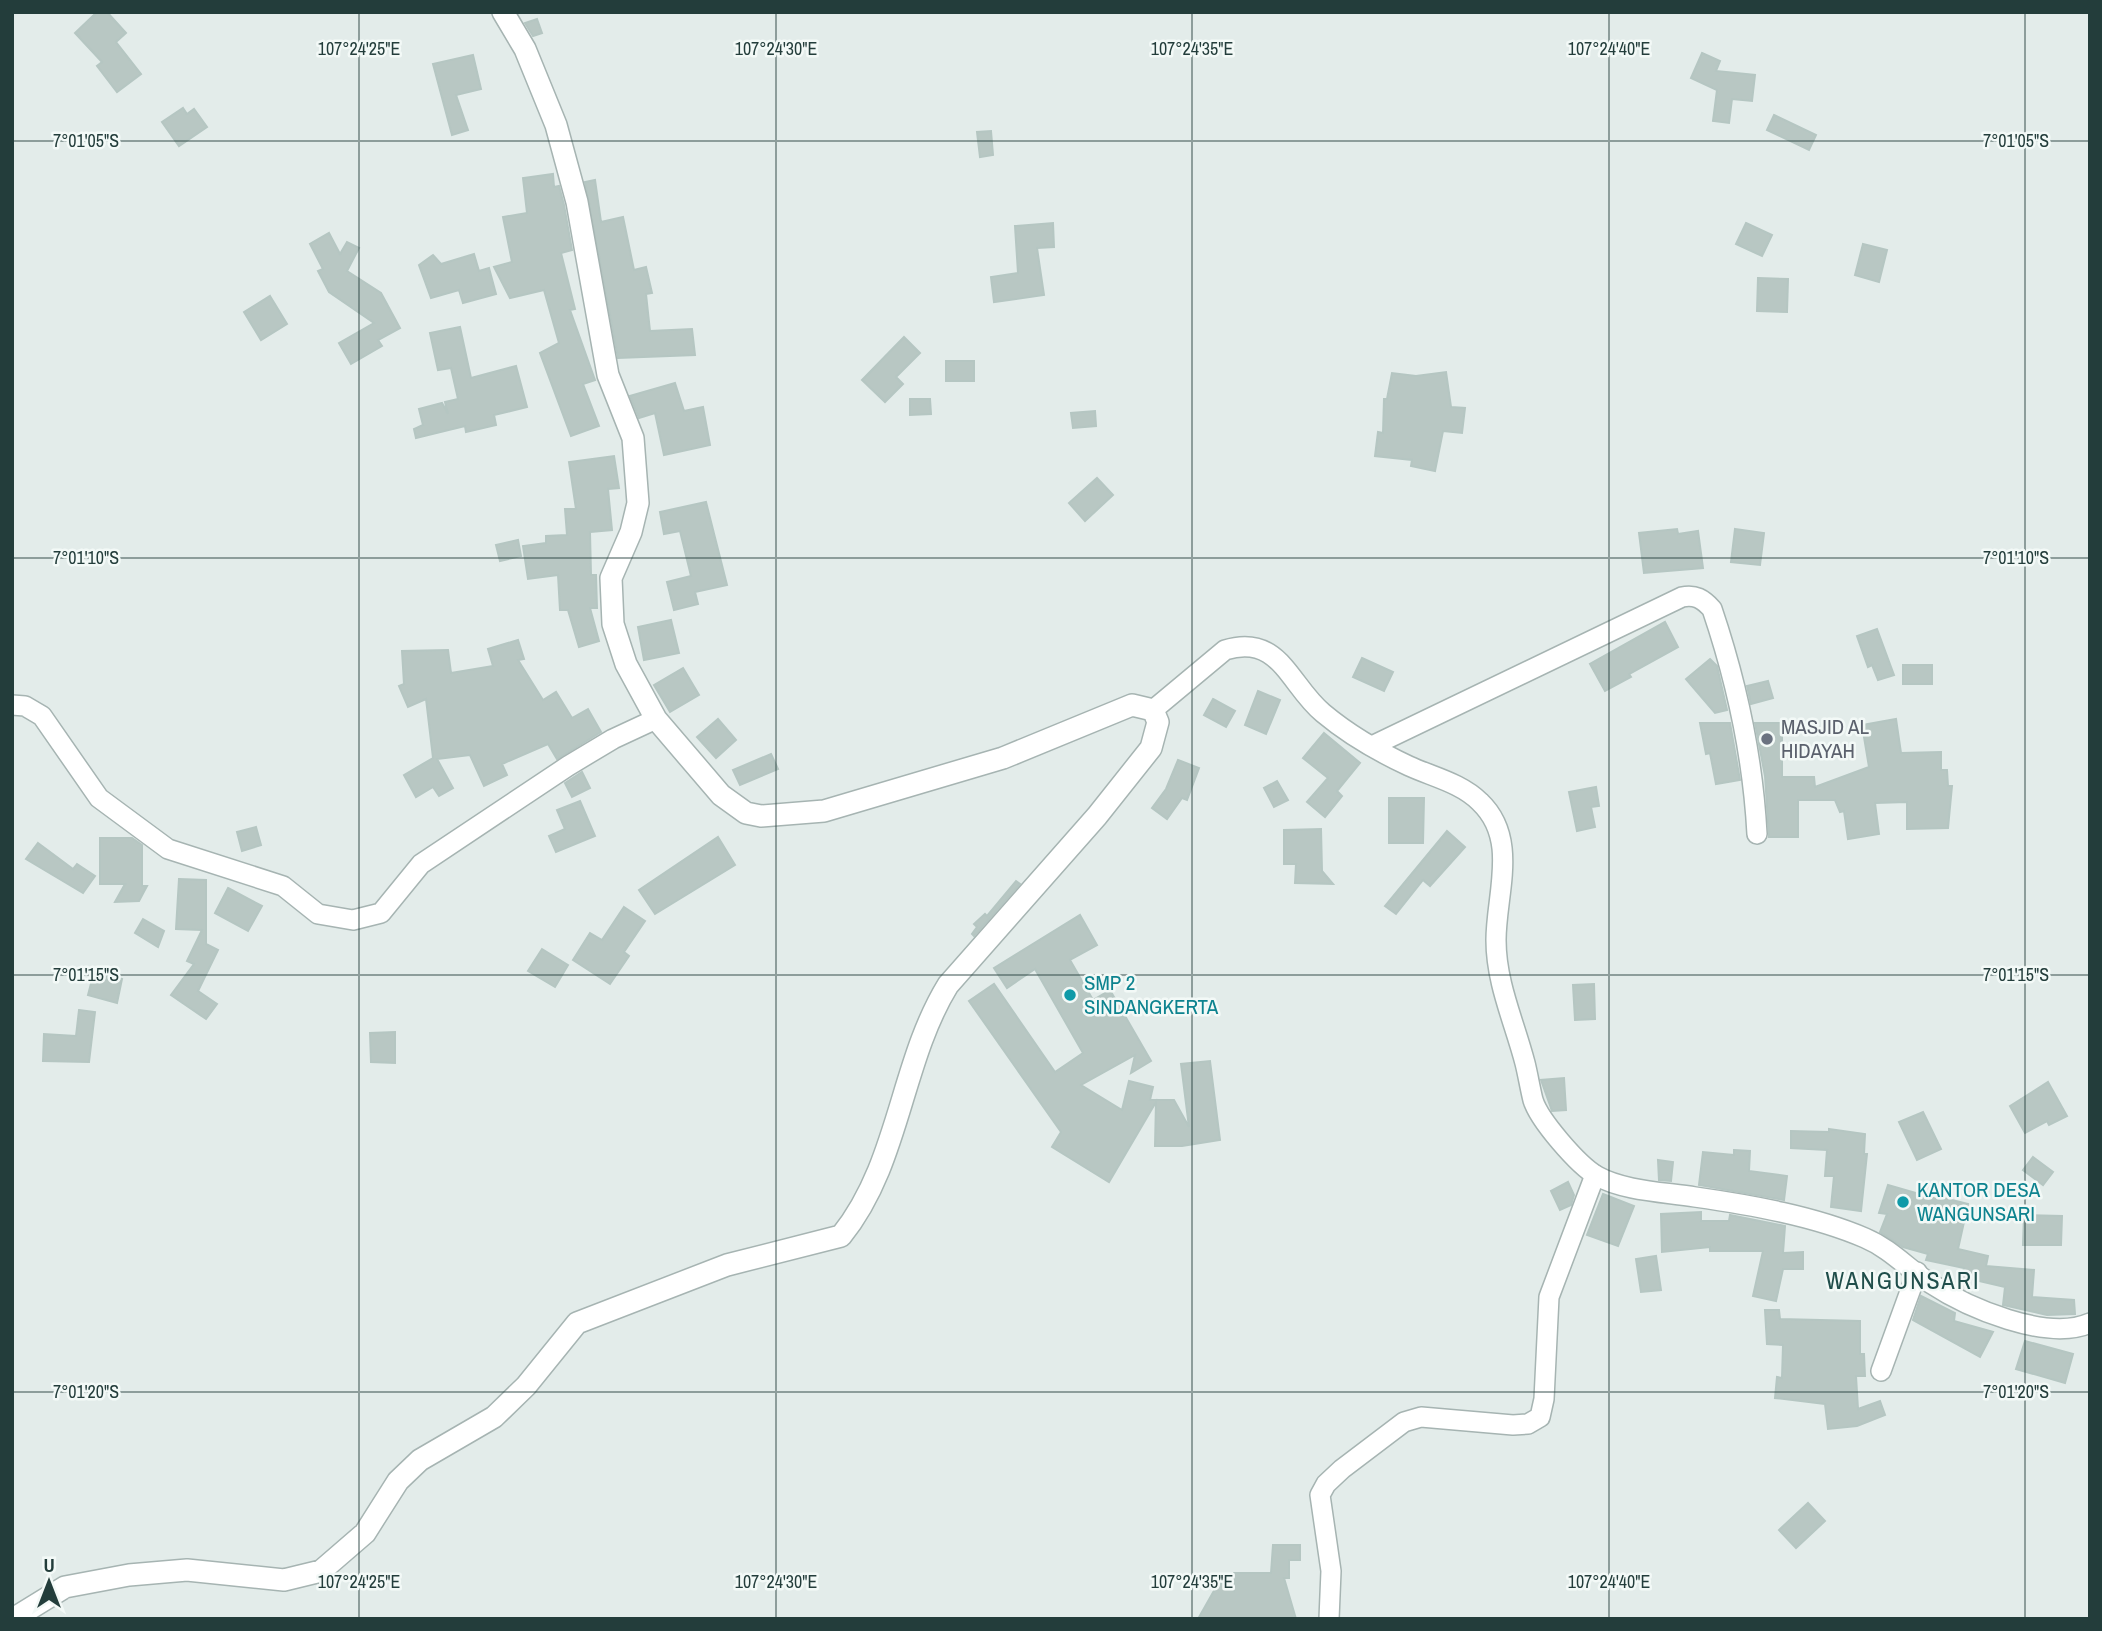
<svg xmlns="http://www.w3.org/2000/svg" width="2102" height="1631" viewBox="0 0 2102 1631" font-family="'Archivo Narrow',sans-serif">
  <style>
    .building { fill: #b8c7c3; stroke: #b5c6c2; stroke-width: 2 }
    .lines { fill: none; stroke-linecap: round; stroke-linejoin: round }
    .minor-casing { stroke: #a6b4b2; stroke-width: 22 }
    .tertiary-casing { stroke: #a6b4b2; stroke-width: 24 }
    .minor { stroke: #fff; stroke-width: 19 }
    .tertiary { stroke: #fff; stroke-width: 21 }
    .ticks { fill: none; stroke: #233d3b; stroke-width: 2; stroke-opacity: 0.45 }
    .worship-dot { fill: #6b7280; stroke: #f3f9f7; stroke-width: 2.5 }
    .culture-dot { fill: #0f9aa8; stroke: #f3f9f7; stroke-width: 2.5 }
    .labels { text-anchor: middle; stroke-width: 5; stroke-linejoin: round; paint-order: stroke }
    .worship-label { font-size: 21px; fill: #5b616d; stroke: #f3f9f7; text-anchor: start }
    .culture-label { font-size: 21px; fill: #0d838f; stroke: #f3f9f7; text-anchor: start }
    .quarter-label { font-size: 24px; letter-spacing: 2px; fill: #204e4b; stroke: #f3f9f7 }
    .ticks-label { font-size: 18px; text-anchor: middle; fill: #233d3b; stroke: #f3f9f7; stroke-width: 5; stroke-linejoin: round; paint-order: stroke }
  </style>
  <rect width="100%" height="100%" fill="#e3ecea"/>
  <!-- building -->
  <g class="building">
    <polygon points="97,12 107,12 126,33 116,42 141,74 117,92 97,66 102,62 75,33"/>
    <polygon points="537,19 542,33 533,36 525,23"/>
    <polygon points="1702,53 1720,61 1716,71 1755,75 1752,101 1732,99 1729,123 1713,121 1717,90 1691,78"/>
    <polygon points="473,55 481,89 456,95 468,130 452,135 433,64"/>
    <polygon points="183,108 187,114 194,109 207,127 179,146 162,122"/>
    <polygon points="1774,115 1816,135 1809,150 1767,130"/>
    <polygon points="991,131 993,155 980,157 977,132"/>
    <polygon points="553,174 554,187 559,186 564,205 572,250 561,253 575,309 570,310 595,380 583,384 599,426 571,436 540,353 559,343 544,290 510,298 494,267 512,262 503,217 527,213 523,178"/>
    <polygon points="595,180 601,222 623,217 634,270 646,267 652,293 646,294 650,331 692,329 695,355 618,358 585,182"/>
    <polygon points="1053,223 1054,247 1037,248 1044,295 994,302 991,277 1018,273 1015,226"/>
    <polygon points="1746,223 1772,235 1762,256 1736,244"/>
    <polygon points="329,233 340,254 347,242 359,248 347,271 381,293 400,328 378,340 382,346 351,364 339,343 374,323 329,292 318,271 323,269 310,244"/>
    <polygon points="1863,244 1887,250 1879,282 1855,275"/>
    <polygon points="474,254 479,271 489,268 496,294 463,303 459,290 431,298 419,265 433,255 441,264"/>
    <polygon points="1758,278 1788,279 1787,312 1757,311"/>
    <polygon points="270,296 287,324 261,340 244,312"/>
    <polygon points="460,327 471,378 516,366 527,407 494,415 496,425 466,432 465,426 416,438 414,429 423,425 419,409 442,403 448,414 445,402 458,399 451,368 438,370 430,333"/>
    <polygon points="904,337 920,353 896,377 903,384 885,402 862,380"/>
    <rect x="946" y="361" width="28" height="20"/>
    <polygon points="1446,372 1451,407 1465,408 1462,433 1443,431 1435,471 1411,466 1412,460 1375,456 1378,432 1383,433 1384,399 1387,399 1392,373 1416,376"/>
    <polygon points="675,383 684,411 703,407 710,445 664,455 655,413 639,418 630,396"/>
    <polygon points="910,399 930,399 931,414 910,415"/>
    <polygon points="1095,411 1096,426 1073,428 1071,413"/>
    <polygon points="614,456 619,488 608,489 612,530 590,532 591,575 596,575 597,608 590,608 599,641 579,647 568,610 560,610 558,575 528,579 523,546 546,543 546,536 567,535 565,509 576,509 569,462"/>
    <polygon points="1097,478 1113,495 1085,521 1069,503"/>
    <polygon points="706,502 727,585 695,592 698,604 674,610 667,582 691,576 680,531 664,534 660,512"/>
    <polygon points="1677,529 1678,534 1698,531 1703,568 1644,573 1639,533"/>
    <polygon points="1735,529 1764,533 1760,565 1731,562"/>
    <polygon points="518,540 521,556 500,561 496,545"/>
    <polygon points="671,620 679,653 644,660 638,627"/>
    <polygon points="1665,622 1678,647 1629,674 1631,677 1605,691 1590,664"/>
    <polygon points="1877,629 1894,675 1878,680 1872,665 1868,667 1857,636"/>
    <polygon points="518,640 524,659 518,660 543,700 556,692 572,718 588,709 601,732 557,759 548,744 502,764 507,775 484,786 470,755 437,759 453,788 439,796 433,787 416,797 404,775 433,758 426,699 408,707 399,686 404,684 402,651 448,650 451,673 493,666 488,649"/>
    <polygon points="1362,658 1393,672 1384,691 1353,677"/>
    <polygon points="1710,659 1717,666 1727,710 1715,713 1686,679"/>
    <rect x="1903" y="665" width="29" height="19"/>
    <polygon points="683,668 699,695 670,712 654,685"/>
    <polygon points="1768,681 1773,698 1751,704 1747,686"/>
    <polygon points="1258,691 1280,700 1266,734 1245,725"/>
    <polygon points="1213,699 1235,711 1226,727 1204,715"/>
    <polygon points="718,719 736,740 716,758 697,737"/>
    <polygon points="1896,719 1901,753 1941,752 1941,770 1947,770 1948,786 1952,786 1948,828 1907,829 1907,802 1875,803 1879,834 1848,839 1844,811 1840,812 1835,800 1798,800 1798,837 1769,837 1765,776 1755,723 1782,723 1782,777 1814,777 1815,787 1869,767 1862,725"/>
    <polygon points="1700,723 1730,723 1740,780 1716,784 1710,753 1706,754"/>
    <polygon points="1324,733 1360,763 1337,791 1342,796 1325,817 1307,802 1328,778 1303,758"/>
    <polygon points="771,754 778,769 740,785 733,770"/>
    <polygon points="1178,760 1199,768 1187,800 1182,798 1167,819 1152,808 1166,789"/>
    <polygon points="582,772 590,788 572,797 565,783"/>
    <polygon points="1277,781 1288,800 1274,807 1264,788"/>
    <polygon points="1596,787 1599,806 1591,807 1595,827 1577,831 1569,792"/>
    <polygon points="1389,798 1424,798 1423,843 1389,843"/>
    <polygon points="580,801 595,836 556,852 549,836 565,829 557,810"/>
    <polygon points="256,827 261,845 242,851 237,832"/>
    <polygon points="1321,829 1322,871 1333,884 1295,883 1296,864 1284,864 1284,830"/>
    <polygon points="1447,831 1465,847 1430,886 1423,880 1396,914 1385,906"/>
    <polygon points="718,837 735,865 655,914 639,890"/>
    <polygon points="100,838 132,838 142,845 142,886 147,886 139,901 115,902 125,884 100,884"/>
    <polygon points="38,843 73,869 77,864 95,876 83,893 26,859"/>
    <polygon points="179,879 206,880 206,944 218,950 198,991 217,1004 206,1019 171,995 194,964 187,961 202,930 176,929"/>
    <polygon points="1016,881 1020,884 974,936 972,934 977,927 974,924 985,914 987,916"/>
    <polygon points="228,888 262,906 248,931 215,913"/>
    <polygon points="624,907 645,921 624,952 629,956 610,984 573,960 590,933 602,940"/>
    <polygon points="1080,915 1097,945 1070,960 1093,1000 1110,990 1151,1061 1131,1073 1135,1055 1081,1085 1122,1110 1129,1081 1153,1087 1150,1100 1174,1100 1189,1127 1181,1064 1210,1061 1220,1140 1182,1146 1155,1146 1156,1102 1109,1182 1052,1147 1061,1132 969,1001 994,984 1055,1072 1083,1053 1035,969 1007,988 994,968"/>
    <polygon points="143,919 164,931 158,947 135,933"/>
    <polygon points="542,949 568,965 555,987 528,971"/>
    <polygon points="94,972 122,979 117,1003 88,995"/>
    <polygon points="1594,984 1595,1019 1575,1020 1573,985"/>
    <polygon points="79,1010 95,1012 89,1062 43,1061 44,1034 76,1036"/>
    <polygon points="395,1032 395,1063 371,1062 370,1033"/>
    <polygon points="1564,1078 1566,1110 1552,1111 1541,1080"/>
    <polygon points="2048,1082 2067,1116 2049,1125 2047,1121 2025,1133 2010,1106"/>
    <polygon points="1923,1112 1941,1149 1917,1160 1899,1122"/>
    <polygon points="1829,1129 1865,1134 1864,1154 1867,1154 1861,1211 1831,1207 1834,1176 1825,1176 1827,1150 1791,1148 1791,1131 1829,1132"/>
    <polygon points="1734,1150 1750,1151 1749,1171 1787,1176 1784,1200 1699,1185 1703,1152 1734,1155"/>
    <polygon points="2033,1157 2053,1172 2043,1185 2023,1170"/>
    <polygon points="1658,1160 1673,1162 1671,1181 1659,1180"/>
    <polygon points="1568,1182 1574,1195 1571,1205 1560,1210 1551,1191"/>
    <polygon points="1888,1185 1940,1200 1940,1197 1968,1204 1958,1249 1988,1256 1986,1266 2034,1270 2032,1297 2074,1300 2075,1314 2047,1315 2003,1305 2005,1287 1962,1277 1964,1268 1926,1260 1928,1254 1903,1247 1880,1232 1887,1214 1879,1213"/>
    <polygon points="1603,1194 1634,1206 1618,1246 1587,1235"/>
    <polygon points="1701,1212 1701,1221 1729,1221 1730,1215 1785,1226 1783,1253 1803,1252 1803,1269 1783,1269 1776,1301 1753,1296 1763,1251 1710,1251 1710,1247 1662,1252 1661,1214"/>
    <polygon points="2024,1215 2062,1216 2061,1245 2023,1245"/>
    <polygon points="1656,1256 1661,1290 1641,1292 1636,1259"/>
    <polygon points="1921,1296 1955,1313 1954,1321 1993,1332 1980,1357 1913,1320"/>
    <polygon points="1765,1310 1779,1310 1780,1319 1860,1321 1860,1354 1864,1354 1865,1376 1856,1376 1858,1409 1880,1401 1885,1415 1857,1426 1828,1429 1825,1404 1775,1398 1777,1377 1782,1378 1783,1345 1767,1344"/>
    <polygon points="2025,1341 2073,1354 2065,1383 2016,1369"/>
    <polygon points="1808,1503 1825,1521 1796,1548 1779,1530"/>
    <polygon points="1300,1545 1300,1560 1289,1560 1289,1578 1284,1578 1296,1619 1198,1619 1219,1582 1234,1591 1234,1573 1271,1573 1273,1545"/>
  </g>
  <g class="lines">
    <defs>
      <g id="minor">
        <polyline points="12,705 25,706 42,716 99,798 168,849 283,886 318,914 353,920 381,913 421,864 568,766 613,739 656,719"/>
        <path d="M1153 710 1225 650C1280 633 1289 685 1323 713 1348 734 1379 752 1409 766 1433 777 1461 783 1480 802 1519 839 1496 894 1496 940 1496 983 1514 1021 1525 1063 1528 1075 1530 1088 1533 1100 1539 1120 1578 1165 1597 1176 1624 1191 1664 1192 1695 1197 1751 1205 1814 1216 1865 1238 1891 1249 1908 1269 1930 1283 1968 1308 2047 1342 2090 1323"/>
        <path d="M1372 746 1682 597C1695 594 1703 599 1712 609 1736 680 1753 759 1757 834"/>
        <polyline points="1881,1371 1917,1272"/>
        <polyline points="1329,1619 1331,1571 1320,1495 1326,1484 1342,1469 1404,1422 1421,1417 1513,1425 1528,1424 1540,1417 1544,1399 1549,1297 1595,1175"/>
      </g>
      <path id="tertiary" d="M13 1619 65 1587 129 1575 187 1570 284 1580 321 1571 365 1533 398 1481 420 1460 494 1417 526 1386 577 1323 727 1265 841 1236C900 1163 900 1063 948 985L1097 816 1151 748 1158 722 1153 710 1132 705 1003 758 824 811 761 816 746 813 721 795 656 719 626 664 613 624 611 578 631 532 638 503 633 438 608 375 577 202 556 125 525 49 503 12"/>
    </defs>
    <!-- minor casing -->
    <use href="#minor" class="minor-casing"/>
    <!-- tertiary casing -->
    <use href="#tertiary" class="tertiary-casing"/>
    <!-- minor -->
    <use href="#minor" class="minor"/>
    <!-- tertiary -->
    <use href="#tertiary" class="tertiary"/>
  </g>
  <!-- ticks -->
  <path class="ticks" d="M359 12V1619M776 12V1619M1192 12V1619M1609 12V1619M2025 12V1619M12 141H2090M12 558H2090M12 975H2090M12 1392H2090"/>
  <!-- markers -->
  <circle class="worship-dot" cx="1767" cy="739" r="7"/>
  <g class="culture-dot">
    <circle cx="1070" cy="995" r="7"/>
    <circle cx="1903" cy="1202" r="7"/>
  </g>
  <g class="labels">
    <!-- worship labels -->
    <g class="worship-label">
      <text x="1781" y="734">MASJID AL<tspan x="1781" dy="24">HIDAYAH</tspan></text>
    </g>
    <!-- culture labels -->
    <g class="culture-label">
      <text x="1084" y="990">SMP 2<tspan x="1084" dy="24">SINDANGKERTA</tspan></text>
      <text x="1917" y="1197">KANTOR DESA<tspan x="1917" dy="24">WANGUNSARI</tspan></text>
    </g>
    <!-- quarter labels -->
    <g class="quarter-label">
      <text x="1903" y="1289">WANGUNSARI</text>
    </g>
  </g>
  <g class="ticks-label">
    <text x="359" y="55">107°24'25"E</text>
    <text x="776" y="55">107°24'30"E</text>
    <text x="1192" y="55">107°24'35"E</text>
    <text x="1609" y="55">107°24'40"E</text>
    <text x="86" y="147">7°01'05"S</text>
    <text x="2016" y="147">7°01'05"S</text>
    <text x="86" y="564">7°01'10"S</text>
    <text x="2016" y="564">7°01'10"S</text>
    <text x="86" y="981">7°01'15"S</text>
    <text x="2016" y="981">7°01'15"S</text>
    <text x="86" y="1398">7°01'20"S</text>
    <text x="2016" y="1398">7°01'20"S</text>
    <text x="359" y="1588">107°24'25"E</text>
    <text x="776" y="1588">107°24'30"E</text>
    <text x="1192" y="1588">107°24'35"E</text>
    <text x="1609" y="1588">107°24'40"E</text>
  </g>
  <!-- border -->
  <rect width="2102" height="1631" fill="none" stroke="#233d3b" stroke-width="28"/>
  <!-- north arrow -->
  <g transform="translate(49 1582)" stroke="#f3f9f7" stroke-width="5" paint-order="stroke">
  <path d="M0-5L12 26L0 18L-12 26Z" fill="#233d3b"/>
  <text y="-10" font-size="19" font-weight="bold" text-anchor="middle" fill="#233d3b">U</text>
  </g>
</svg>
